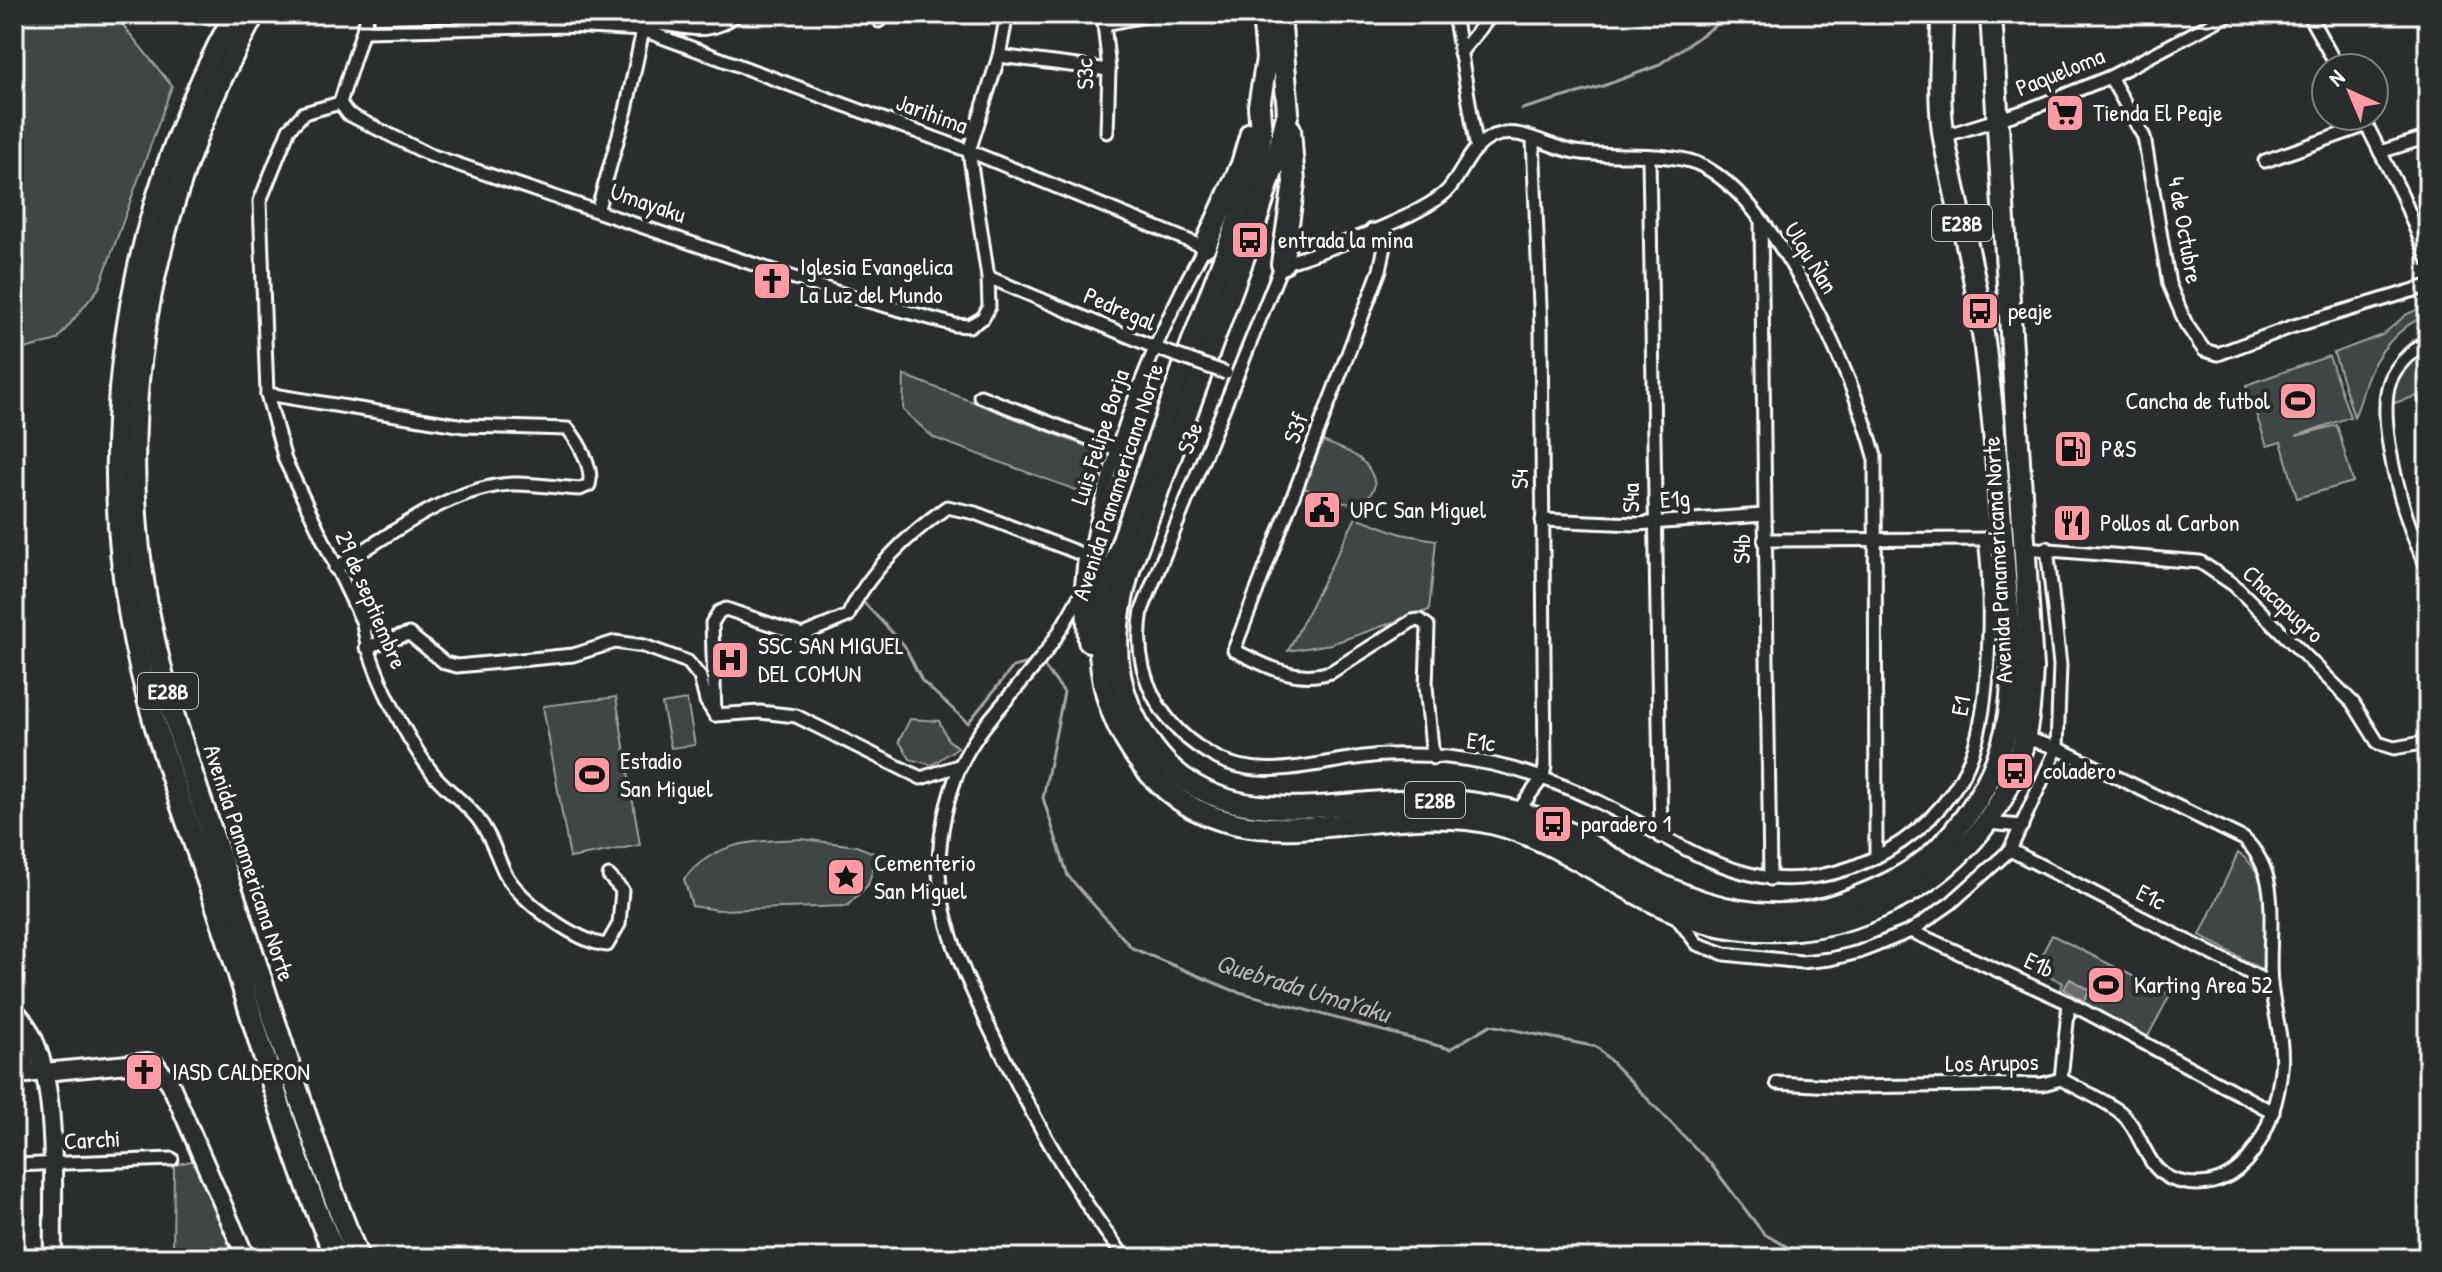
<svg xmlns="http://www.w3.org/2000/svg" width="2442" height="1272" viewBox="0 0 2442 1272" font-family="'Patrick Hand',sans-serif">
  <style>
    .green { fill: #414445; stroke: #a0a2a2; stroke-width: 2 }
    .water { fill: #6a6c6d; stroke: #a6a7a7; stroke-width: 2 }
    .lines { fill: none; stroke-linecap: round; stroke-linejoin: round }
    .stream { stroke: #a6a7a7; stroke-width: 3 }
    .street-casing { stroke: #fff; stroke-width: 17 }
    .secondary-casing { stroke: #fff; stroke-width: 22 }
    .highway-casing { stroke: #fff; stroke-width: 26 }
    .street { stroke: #2a2d2e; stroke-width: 11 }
    .secondary { stroke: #2a2d2e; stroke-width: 16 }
    .highway { stroke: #2a2d2e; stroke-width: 20 }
    .street-bridge-casing { stroke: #fff; stroke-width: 17; stroke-linecap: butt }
    .street-bridge { stroke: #2a2d2e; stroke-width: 11 }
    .labels { text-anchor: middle; stroke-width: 8; stroke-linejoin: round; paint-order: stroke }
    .shield { fill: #2a2d2e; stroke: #bfc0c0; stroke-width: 2 }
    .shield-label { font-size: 22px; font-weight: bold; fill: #fff }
    .street-label { font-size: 24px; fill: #fff; stroke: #2a2d2e }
    .poi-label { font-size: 24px; fill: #fff; stroke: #2a2d2e; text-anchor: start }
    .water-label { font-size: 26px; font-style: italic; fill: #b4b6b6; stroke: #2a2d2e }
  </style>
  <rect width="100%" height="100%" fill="#2a2d2e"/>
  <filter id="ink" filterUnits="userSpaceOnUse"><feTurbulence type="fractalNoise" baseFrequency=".0125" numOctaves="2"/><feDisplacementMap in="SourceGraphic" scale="16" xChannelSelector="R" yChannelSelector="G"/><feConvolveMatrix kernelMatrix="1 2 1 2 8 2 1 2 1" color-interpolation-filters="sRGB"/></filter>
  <g filter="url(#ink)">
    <!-- green -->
    <g class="green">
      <polygon points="14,14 114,14 172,86 99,288 57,340 14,352"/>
      <path d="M2428 305V315C2401 324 2375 354 2366 381 2362 394 2360 405 2354 417L2334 353 2382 335 2407 314Z"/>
      <path d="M2428 331V421L2417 396 2381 407C2388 370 2392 350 2428 331Z"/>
      <polygon points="2329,356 2350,417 2296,436 2337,425 2353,482 2297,498 2281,442 2267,446 2246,385"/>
      <polygon points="904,375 1103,453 1092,496 934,438 903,410"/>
      <path d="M1323 441C1346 451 1371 457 1375 485 1363 519 1328 498 1304 488Z"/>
      <polygon points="1356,517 1401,534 1436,540 1429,610 1331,644 1288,651"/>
      <polygon points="616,697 640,845 570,858 543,706"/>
      <polygon points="687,700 695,745 671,748 662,704"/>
      <polygon points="910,719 939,721 948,740 958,747 932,765 910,759 899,741"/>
      <path d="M802 839 856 846 877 854 868 885 847 906 719 910 692 906 684 879C717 839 754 842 802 839Z"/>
      <path d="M2238 853C2276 876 2265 932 2263 970L2200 935Z"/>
      <polygon points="2052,935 2170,995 2147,1038 2059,992 2063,983 2035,968"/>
      <polygon points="200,1159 244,1258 173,1258 174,1165"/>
    </g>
    <!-- water -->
    <polygon class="water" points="2070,979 2090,990 2084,1001 2064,989"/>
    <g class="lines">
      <!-- stream -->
      <g class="stream">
        <polyline points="1522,109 1603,86 1657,66 1732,14"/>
        <polyline points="865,604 904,645 922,681 968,723 1013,667 1033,662"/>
        <polyline points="1042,664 1064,692 1043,798 1068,876 1132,948 1232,990 1450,1049 1490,1025 1597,1047 1710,1163 1764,1234 1808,1258"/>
      </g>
      <defs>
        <g id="street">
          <polyline points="368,14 340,103 348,114 430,155 839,293 955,325 969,326 983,318 989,307 988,277 969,151 999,56 1007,14"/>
          <polyline points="878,14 879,21"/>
          <polyline points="1103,14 1109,70 1107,132"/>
          <polyline points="1454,14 1477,149"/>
          <polyline points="2308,14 2338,68"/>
          <polyline points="1104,24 1156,14"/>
          <path d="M366 31 568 26 643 30C671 13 697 46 737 14"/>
          <polyline points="1460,53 1492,14"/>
          <polyline points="999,56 1109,70"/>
          <polyline points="2110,77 2144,137 2169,284 2186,324 2204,350 2218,354 2291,327 2428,286"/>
          <path d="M340 103 304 113 289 129 260 201 267 394 285 460 363 623C368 666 407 741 435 776 448 791 466 803 478 819 491 835 496 855 505 873 518 900 578 943 607 945L619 924 622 890 609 876"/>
          <polyline points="2362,116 2402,195 2428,259"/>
          <polyline points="1944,136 2025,111 2110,77 2230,14"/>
          <polyline points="2380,152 2428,137"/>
          <polyline points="1649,158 1661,837"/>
          <polyline points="2265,161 2367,125"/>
          <polyline points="598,208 626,110 643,30 969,151 1204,247"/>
          <polyline points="1761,220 1770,879"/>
          <path d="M1372 230 1387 237 1380 270 1234 650C1266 666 1295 683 1331 672L1412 621 1420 620 1428 626 1426 686 1433 758"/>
          <polyline points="988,277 1161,350"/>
          <path d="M2428 341C2412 351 2397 363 2390 381 2375 420 2406 532 2428 567"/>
          <path d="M267 394 464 426 568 429C578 441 594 468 589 485L580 489C558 488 534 483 512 484 448 487 389 537 335 568"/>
          <polyline points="980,396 1119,450"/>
          <polyline points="1542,520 1636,524 1764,515"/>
          <polyline points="1764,540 1991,539"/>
          <polyline points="2025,548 2200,562 2234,585 2353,703 2378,743 2394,748 2428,742"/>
          <path d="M1083 590C1069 615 1056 640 1038 662 1012 696 976 728 959 769 947 799 940 830 939 863 938 920 966 978 990 1029 1029 1110 1070 1186 1125 1258"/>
          <polyline points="366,647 409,634 445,663 457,666 573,655 615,642 644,646 688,662 700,677 706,701 715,715 760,712 796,716 921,778 961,765"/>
          <path d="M715 715 712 623 719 612 726 609 802 635 848 616C867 573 909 534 947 507L975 513 1089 557C1111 448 1152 343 1205 246"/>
          <polyline points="1518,811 1543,777 1545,766 1541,330 1533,139"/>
          <polyline points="1986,823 2022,826"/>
          <polyline points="2010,850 2271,984"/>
          <path d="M1876 857 1875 456C1854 377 1774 194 1696 163 1663 151 1611 158 1575 152 1550 148 1520 126 1494 136 1469 146 1463 174 1447 191 1421 217 1319 253 1282 264L1142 610C1131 673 1159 728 1217 758 1269 785 1332 756 1387 755 1421 754 1459 757 1492 764 1539 774 1582 792 1624 815 1665 837 1701 861 1746 873 1837 899 1951 834 1976 742 1991 690 1992 593 1985 539"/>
          <polyline points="1675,915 1697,944 1725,954 1802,962 1830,959 1859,952 1911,931 1951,903 2010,850 2057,748 2060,665 2047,548"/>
          <polyline points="1911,931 2069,1003 2273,1112"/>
          <polyline points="2061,1079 2069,1003"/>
          <path d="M1777 1083 1852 1087 2043 1084 2061 1079C2080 1090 2103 1099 2120 1112 2144 1132 2144 1172 2177 1181 2245 1200 2276 1124 2281 1069 2284 1040 2274 1012 2271 984 2266 934 2285 877 2244 839L2057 748 2025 738"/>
          <polyline points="14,1165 172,1159"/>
        </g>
        <g id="secondary">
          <path d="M14 1010C64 1056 51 1192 53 1258"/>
          <polyline points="14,1013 28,1074"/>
          <polyline points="14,1075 148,1062 156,1065 170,1083 246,1258"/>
        </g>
        <g id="highway">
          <path d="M235 14C114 235 83 484 156 727 177 798 204 867 227 937 262 1044 290 1156 337 1258"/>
          <path d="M254 14C156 192 111 397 146 599 165 709 206 813 241 918 279 1032 313 1147 358 1258"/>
          <path d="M1263 14 1267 59 1259 106 1261 133 1255 176 1191 346 1104 594C1094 650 1101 704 1133 752 1226 889 1373 793 1495 824 1570 843 1628 900 1702 921 1825 956 1970 890 2016 768 2028 735 2030 703 2032 668L1991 14"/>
          <path d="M1280 14 1288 112 1276 159 1250 240 1130 567C1114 622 1109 672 1138 724 1203 845 1323 799 1430 800 1455 800 1480 804 1505 809 1551 818 1585 843 1625 866 1691 905 1767 930 1842 903 1878 889 1913 875 1940 847 1976 810 2002 764 2009 714 2017 663 2007 612 2004 562 1998 477 1992 390 1979 306 1970 249 1954 194 1944 138 1937 97 1942 55 1942 14"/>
          <polyline points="1205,246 1242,164 1251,133"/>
          <polyline points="1282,264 1294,183 1290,129"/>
          <polyline points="1089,557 1086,586 1089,641"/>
        </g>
      </defs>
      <!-- street casing -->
      <use href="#street" class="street-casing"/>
      <!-- secondary casing -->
      <use href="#secondary" class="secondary-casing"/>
      <!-- highway casing -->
      <use href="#highway" class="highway-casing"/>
      <!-- street -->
      <use href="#street" class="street"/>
      <!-- secondary -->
      <use href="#secondary" class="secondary"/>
      <!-- highway -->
      <use href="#highway" class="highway"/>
      <defs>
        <polyline id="street-bridge" points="1161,350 1226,373"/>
      </defs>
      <!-- street-bridge casing -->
      <use href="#street-bridge" class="street-bridge-casing"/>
      <!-- street-bridge -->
      <use href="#street-bridge" class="street-bridge"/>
    </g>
  </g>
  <!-- icons -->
  <defs>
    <symbol id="supermarket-square" viewBox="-11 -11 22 22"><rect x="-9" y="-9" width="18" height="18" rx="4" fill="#ff9aa2" stroke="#2a2d2e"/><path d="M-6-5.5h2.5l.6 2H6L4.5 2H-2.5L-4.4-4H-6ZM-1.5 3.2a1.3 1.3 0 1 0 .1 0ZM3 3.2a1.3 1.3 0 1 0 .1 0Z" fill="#111"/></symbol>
    <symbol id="bus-square" viewBox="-11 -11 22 22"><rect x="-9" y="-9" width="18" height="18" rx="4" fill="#ff9aa2" stroke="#2a2d2e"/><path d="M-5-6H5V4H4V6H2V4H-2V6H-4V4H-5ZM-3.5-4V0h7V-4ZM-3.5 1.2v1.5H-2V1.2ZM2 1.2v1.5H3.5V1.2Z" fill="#111"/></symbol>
    <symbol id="church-square" viewBox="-11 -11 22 22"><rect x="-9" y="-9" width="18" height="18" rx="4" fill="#ff9aa2" stroke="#2a2d2e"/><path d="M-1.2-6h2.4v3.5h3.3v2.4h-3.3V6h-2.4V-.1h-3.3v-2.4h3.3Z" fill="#111"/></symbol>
    <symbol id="stadium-square" viewBox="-11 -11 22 22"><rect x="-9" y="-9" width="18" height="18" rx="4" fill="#ff9aa2" stroke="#2a2d2e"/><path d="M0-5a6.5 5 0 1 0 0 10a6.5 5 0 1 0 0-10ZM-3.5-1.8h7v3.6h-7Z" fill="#111"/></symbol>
    <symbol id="fuel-square" viewBox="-11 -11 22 22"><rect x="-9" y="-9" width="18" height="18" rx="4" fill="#ff9aa2" stroke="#2a2d2e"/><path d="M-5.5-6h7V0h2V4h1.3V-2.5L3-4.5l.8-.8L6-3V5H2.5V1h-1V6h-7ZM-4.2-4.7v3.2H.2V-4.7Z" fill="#111"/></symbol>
    <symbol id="civic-square" viewBox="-11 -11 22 22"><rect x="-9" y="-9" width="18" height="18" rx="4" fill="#ff9aa2" stroke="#2a2d2e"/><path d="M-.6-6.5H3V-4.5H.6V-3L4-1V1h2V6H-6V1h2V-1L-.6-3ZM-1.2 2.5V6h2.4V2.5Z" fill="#111"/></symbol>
    <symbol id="restaurant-square" viewBox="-11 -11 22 22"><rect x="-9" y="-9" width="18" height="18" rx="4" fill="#ff9aa2" stroke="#2a2d2e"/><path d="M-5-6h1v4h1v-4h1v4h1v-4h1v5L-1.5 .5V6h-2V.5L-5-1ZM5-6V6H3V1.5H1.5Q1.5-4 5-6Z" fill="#111"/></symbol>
    <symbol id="hospital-square" viewBox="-11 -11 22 22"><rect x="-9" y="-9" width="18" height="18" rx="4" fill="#ff9aa2" stroke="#2a2d2e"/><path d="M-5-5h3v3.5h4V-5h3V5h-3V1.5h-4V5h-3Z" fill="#111"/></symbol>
    <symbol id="sight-square" viewBox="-11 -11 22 22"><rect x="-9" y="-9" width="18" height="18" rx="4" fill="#ff9aa2" stroke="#2a2d2e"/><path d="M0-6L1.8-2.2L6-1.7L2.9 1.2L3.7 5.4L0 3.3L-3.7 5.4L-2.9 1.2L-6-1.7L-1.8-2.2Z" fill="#111"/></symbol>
  </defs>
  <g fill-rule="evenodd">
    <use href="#supermarket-square" x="2043" y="91" width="44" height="44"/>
    <use href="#bus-square" x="1228" y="218" width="44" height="44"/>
    <use href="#church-square" x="750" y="259" width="44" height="44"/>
    <use href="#bus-square" x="1958" y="289" width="44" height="44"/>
    <use href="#stadium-square" x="2276" y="379" width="44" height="44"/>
    <use href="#fuel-square" x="2051" y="427" width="44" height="44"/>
    <use href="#civic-square" x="1300" y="488" width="44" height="44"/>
    <use href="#restaurant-square" x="2050" y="501" width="44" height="44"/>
    <use href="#hospital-square" x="708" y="638" width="44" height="44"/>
    <use href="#bus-square" x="1993" y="749" width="44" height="44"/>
    <use href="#stadium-square" x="570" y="753" width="44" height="44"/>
    <use href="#bus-square" x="1531" y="802" width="44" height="44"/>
    <use href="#sight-square" x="824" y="855" width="44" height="44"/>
    <use href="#stadium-square" x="2084" y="963" width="44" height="44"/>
    <use href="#church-square" x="122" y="1050" width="44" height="44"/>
  </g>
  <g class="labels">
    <!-- shield labels -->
    <g class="shield">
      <rect x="1932" y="205" width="60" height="36" rx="6"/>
      <rect x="138" y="673" width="60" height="36" rx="6"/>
      <rect x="1405" y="782" width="60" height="36" rx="6"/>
    </g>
    <g class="shield-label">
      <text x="1962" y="231">E28B</text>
      <text x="168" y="699">E28B</text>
      <text x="1435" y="808">E28B</text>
    </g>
    <!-- street labels -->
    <g class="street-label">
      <text transform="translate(2060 72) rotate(-22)" y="8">Paqueloma</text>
      <text transform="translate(1085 74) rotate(-92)" y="8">S3c</text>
      <text transform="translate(932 114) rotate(20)" y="8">Jarihima</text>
      <text transform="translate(648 203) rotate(19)" y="8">Umayaku</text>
      <text transform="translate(2185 230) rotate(80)" y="8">4 de Octubre</text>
      <text transform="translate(1811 258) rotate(58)" y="8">Ulqu Ñan</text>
      <text transform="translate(1120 309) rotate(23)" y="8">Pedregal</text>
      <text transform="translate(1296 428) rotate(-69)" y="8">S3f</text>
      <text transform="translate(1100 437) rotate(-72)" y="8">Luis Felipe Borja</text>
      <text transform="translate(1190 438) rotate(-69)" y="8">S3e</text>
      <text transform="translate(1520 479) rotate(-90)" y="8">S4</text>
      <text transform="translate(1118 482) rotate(-72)" y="8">Avenida Panamericana Norte</text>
      <text transform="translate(1631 498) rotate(-91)" y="8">S4a</text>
      <text transform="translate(1675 499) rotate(-4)" y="8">E1g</text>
      <text transform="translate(1742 549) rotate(-89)" y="8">S4b</text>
      <text transform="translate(1998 560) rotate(-93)" y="8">Avenida Panamericana Norte</text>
      <text transform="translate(371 600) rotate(67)" y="8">29 de septiembre</text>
      <text transform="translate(2283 604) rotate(43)" y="8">Chacapugro</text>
      <text transform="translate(1961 706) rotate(-79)" y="8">E1</text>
      <text transform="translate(1481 742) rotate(8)" y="8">E1c</text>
      <text transform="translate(249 863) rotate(72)" y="8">Avenida Panamericana Norte</text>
      <text transform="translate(2151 897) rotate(27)" y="8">E1c</text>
      <text transform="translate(2039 965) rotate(25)" y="8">E1b</text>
      <text transform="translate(1992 1063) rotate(-1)" y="8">Los Arupos</text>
      <text transform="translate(92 1140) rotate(-3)" y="8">Carchi</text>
    </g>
    <!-- poi labels -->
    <g class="poi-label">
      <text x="2093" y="121">Tienda El Peaje</text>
      <text x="1278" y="248">entrada la mina</text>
      <text x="800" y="275">Iglesia Evangelica<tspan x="800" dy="28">La Luz del Mundo</tspan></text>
      <text x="2008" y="319">peaje</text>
      <text x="2270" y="409" text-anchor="end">Cancha de futbol</text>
      <text x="2101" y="457">P&amp;S</text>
      <text x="1350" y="518">UPC San Miguel</text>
      <text x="2100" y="531">Pollos al Carbon</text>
      <text x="758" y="654">SSC SAN MIGUEL<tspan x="758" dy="28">DEL COMUN</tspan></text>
      <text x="620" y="769">Estadio<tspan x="620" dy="28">San Miguel</tspan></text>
      <text x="2043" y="779">coladero</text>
      <text x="1581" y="832">paradero 1</text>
      <text x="874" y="871">Cementerio<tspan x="874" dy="28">San Miguel</tspan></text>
      <text x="2134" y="993">Karting Area 52</text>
      <text x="172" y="1080">IASD CALDERON</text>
    </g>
    <!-- water labels -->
    <g class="water-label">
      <text transform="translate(1303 988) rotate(17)" y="9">Quebrada UmaYaku</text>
    </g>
  </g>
  <!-- margin -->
  <rect width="2442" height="1272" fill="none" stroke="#2a2d2e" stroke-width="48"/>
  <rect x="24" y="24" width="2394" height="1224" fill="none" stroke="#fff" stroke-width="3" filter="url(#ink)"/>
  <!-- north arrow -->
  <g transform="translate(2350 92) rotate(316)"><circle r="38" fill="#2a2d2e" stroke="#7f8182" stroke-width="2"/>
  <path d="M0-6L14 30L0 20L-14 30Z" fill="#ff9aa2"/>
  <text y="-12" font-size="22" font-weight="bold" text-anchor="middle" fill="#ffffff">N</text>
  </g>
</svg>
